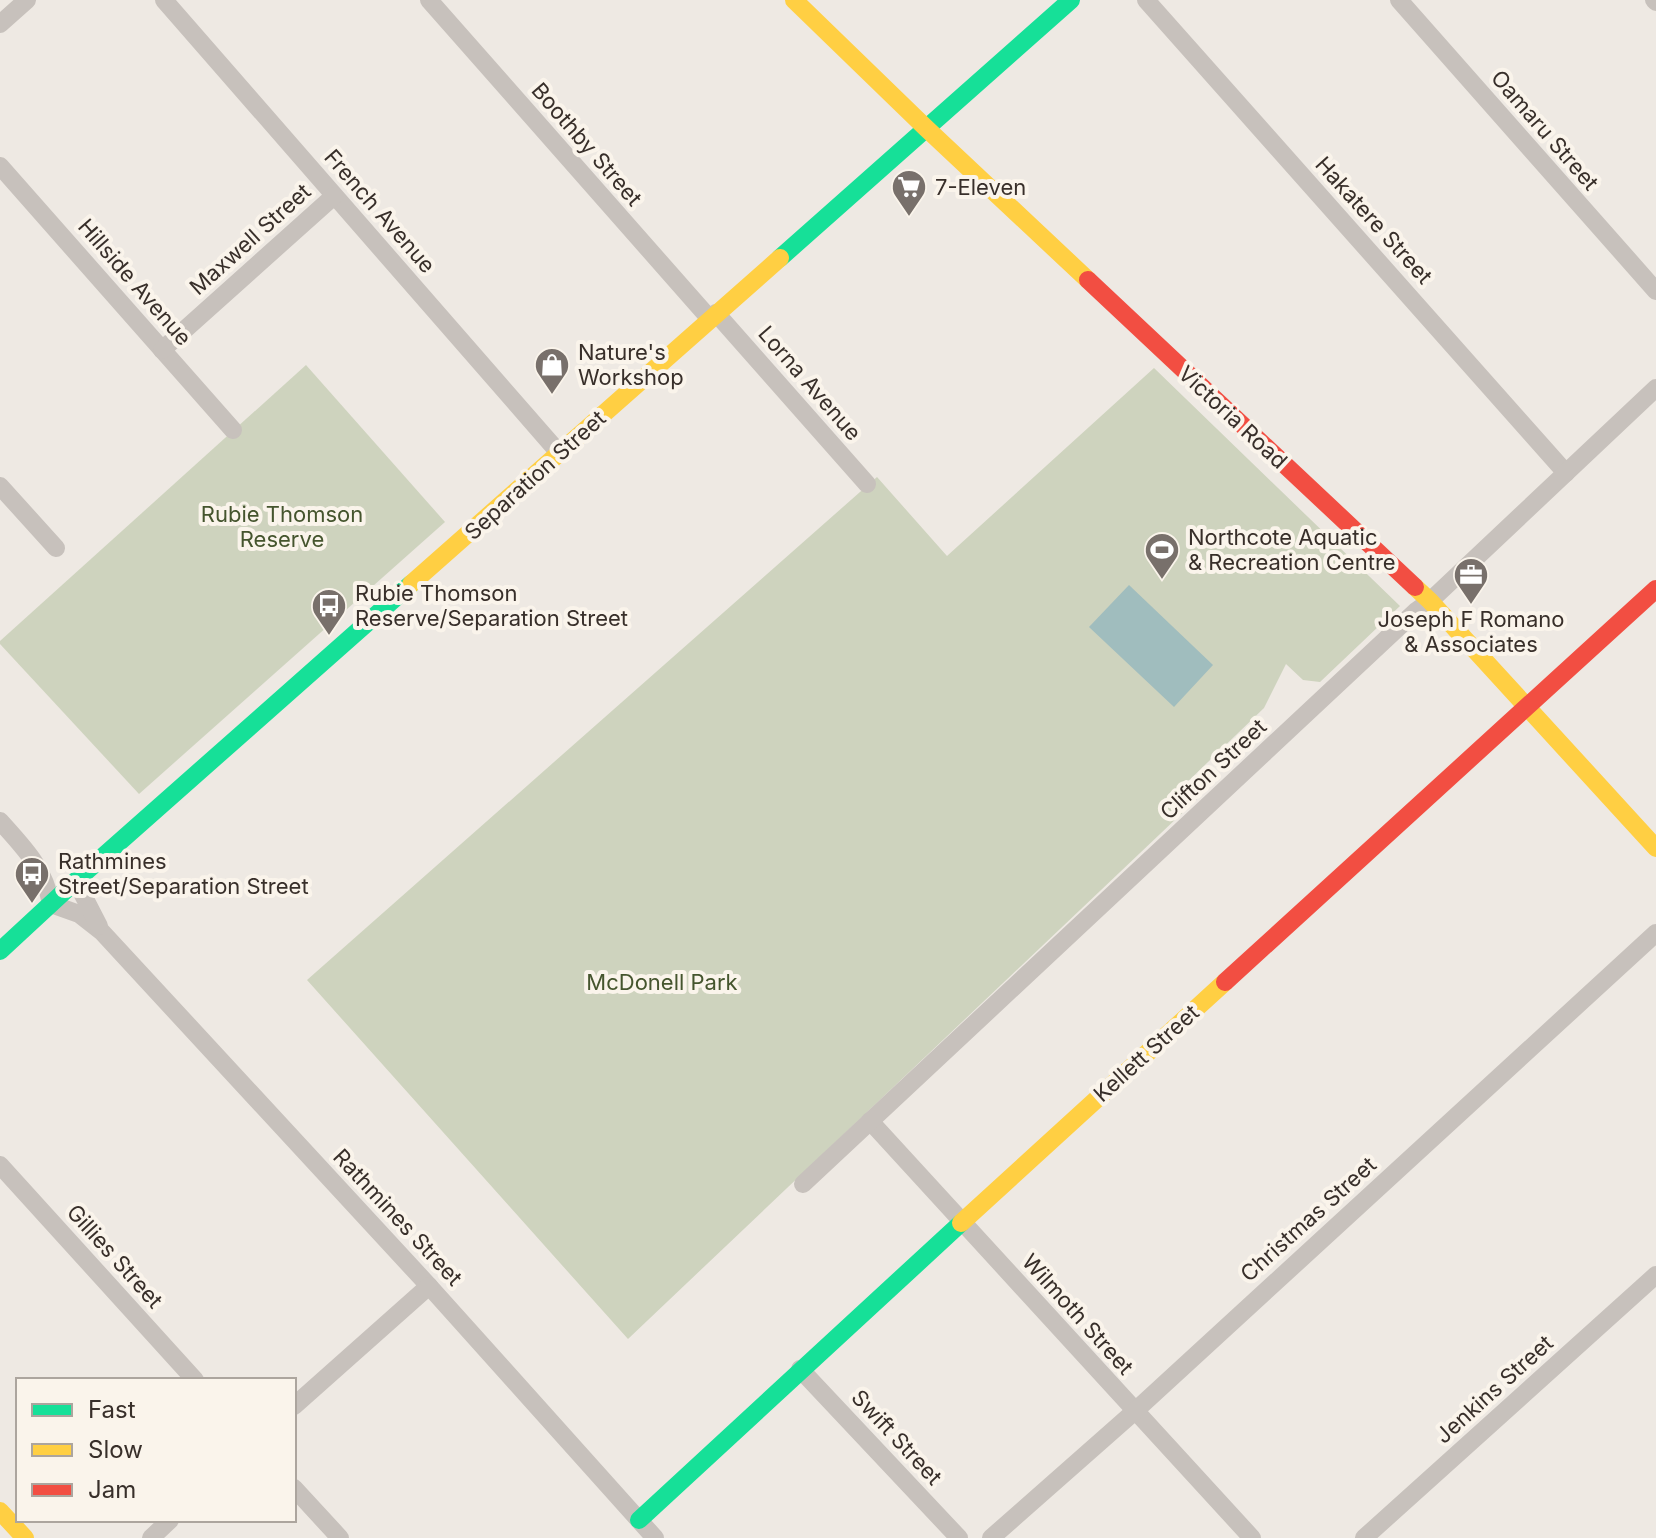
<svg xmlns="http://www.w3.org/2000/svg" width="1656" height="1538" viewBox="0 0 1656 1538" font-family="Inter,sans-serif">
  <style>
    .green { fill: #ced3be }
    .water { fill: #a0bdbe }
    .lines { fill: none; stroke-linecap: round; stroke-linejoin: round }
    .street { stroke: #c7c1bc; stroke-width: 18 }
    .fast { stroke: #16e098; stroke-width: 18 }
    .slow { stroke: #ffcf43; stroke-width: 18 }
    .jam { stroke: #f24e42; stroke-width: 18 }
    .labels { text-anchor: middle; stroke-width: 8; stroke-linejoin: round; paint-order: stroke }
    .street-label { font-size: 22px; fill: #382f2a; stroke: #faf4eb }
    .poi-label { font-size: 22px; fill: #382f2a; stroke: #faf4eb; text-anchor: start }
    .park-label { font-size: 22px; fill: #45552e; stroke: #faf4eb }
  </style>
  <rect width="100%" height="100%" fill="#eee9e3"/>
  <!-- green -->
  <g class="green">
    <polygon points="306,365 445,522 139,794 0,644 0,641"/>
    <polygon points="1154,368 1400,606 1320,682 1303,680 1286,664 1264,708 1179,790 1199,797 628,1339 307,980 877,477 947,556"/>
  </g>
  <!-- water -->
  <polygon class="water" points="1129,585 1213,665 1174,707 1089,627"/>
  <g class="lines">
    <!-- street -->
    <g class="street">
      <polyline points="164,0 560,454"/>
      <polyline points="429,0 710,319"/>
      <polyline points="1146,0 1566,473"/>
      <polyline points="1399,0 1656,291"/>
      <polyline points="1654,0 1656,2"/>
      <polyline points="0,24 27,0"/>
      <polyline points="0,166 233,430"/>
      <polyline points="716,313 867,484"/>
      <polyline points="162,350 334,196"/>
      <polyline points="0,486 56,548"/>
      <path d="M0 821C24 848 44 867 51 904L79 914 102 932 429 1286 655 1538"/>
      <polyline points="81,876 82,893 99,926"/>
      <polyline points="870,1121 1252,1538"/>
      <polyline points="0,1165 195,1380"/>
      <polyline points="803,1184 1416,611 1430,601 1656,388"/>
      <polyline points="800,1369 959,1538"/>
      <polyline points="294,1406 429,1286"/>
      <polyline points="294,1488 340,1538"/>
      <polyline points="151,1538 170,1520"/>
      <polyline points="991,1538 1135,1411 1656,933"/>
      <polyline points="1364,1538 1656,1275"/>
    </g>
    <!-- fast -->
    <g class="fast">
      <polyline points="780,258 1071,0"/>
      <polyline points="0,951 81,876 411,584"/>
      <polyline points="639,1520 961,1223"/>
    </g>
    <!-- slow -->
    <g class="slow">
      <polyline points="794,0 926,128 1088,280"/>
      <polyline points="411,584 780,258"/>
      <polyline points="1415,587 1430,601 1656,848"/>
      <polyline points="961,1223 1225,982"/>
      <polyline points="0,1511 25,1538"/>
    </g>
    <!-- jam -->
    <g class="jam">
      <polyline points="1088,280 1415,587"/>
      <polyline points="1225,982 1656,589"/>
    </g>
  </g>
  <!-- icons -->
  <defs>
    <symbol id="supermarket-pin" viewBox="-11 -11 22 30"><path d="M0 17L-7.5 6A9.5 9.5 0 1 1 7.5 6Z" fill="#78706b" stroke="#faf4eb"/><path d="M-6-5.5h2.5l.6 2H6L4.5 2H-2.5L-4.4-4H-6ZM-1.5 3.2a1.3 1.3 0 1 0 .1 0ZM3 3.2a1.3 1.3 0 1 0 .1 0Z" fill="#fff"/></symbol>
    <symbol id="shop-pin" viewBox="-11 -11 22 30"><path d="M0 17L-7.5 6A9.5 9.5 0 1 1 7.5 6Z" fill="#78706b" stroke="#faf4eb"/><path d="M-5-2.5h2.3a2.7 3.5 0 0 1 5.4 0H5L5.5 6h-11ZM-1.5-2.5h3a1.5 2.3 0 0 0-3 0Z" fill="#fff"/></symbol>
    <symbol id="stadium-pin" viewBox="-11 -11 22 30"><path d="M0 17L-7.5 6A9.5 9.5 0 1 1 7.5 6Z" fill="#78706b" stroke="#faf4eb"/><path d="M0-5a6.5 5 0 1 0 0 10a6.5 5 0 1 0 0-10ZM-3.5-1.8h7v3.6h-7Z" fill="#fff"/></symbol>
    <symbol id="office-pin" viewBox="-11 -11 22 30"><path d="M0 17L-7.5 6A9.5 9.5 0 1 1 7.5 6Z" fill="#78706b" stroke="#faf4eb"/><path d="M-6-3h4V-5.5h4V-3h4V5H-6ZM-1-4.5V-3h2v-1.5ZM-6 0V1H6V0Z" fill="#fff"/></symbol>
    <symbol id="bus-pin" viewBox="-11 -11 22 30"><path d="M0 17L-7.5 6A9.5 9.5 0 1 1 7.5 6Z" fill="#78706b" stroke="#faf4eb"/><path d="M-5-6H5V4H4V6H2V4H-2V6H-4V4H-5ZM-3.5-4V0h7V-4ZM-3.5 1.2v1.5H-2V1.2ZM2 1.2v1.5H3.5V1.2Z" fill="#fff"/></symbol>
  </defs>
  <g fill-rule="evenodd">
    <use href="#supermarket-pin" x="889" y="167" width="40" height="54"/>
    <use href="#shop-pin" x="532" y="345" width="40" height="54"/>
    <use href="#stadium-pin" x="1142" y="530" width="40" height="54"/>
    <use href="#office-pin" x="1451" y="555" width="40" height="54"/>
    <use href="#bus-pin" x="309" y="586" width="40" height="54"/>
    <use href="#bus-pin" x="12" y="854" width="40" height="54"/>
  </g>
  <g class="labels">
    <!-- street labels -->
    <g class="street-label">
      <text transform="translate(1545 130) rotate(49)" y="8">Oamaru Street</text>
      <text transform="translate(587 144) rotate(49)" y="8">Boothby Street</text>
      <text transform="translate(380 211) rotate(49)" y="8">French Avenue</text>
      <text transform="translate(1374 220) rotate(48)" y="8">Hakatere Street</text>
      <text transform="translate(250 239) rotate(-42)" y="8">Maxwell Street</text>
      <text transform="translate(135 282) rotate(49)" y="8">Hillside Avenue</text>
      <text transform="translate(810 383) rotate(49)" y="8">Lorna Avenue</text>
      <text transform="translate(1233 417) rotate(43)" y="8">Victoria Road</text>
      <text transform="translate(535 475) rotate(-42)" y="8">Separation Street</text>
      <text transform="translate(1213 769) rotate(-43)" y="8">Clifton Street</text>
      <text transform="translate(1146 1053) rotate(-42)" y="8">Kellett Street</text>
      <text transform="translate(398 1217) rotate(47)" y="8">Rathmines Street</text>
      <text transform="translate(1308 1219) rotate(-42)" y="8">Christmas Street</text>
      <text transform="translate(115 1256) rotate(48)" y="8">Gillies Street</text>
      <text transform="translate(1078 1314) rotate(48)" y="8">Wilmoth Street</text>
      <text transform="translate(1494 1389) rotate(-42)" y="8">Jenkins Street</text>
      <text transform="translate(897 1437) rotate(47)" y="8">Swift Street</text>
    </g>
    <!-- poi labels -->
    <g class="poi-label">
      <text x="935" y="195">7-Eleven</text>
      <text x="578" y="360">Nature's<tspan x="578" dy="25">Workshop</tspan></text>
      <text x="1188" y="545">Northcote Aquatic<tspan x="1188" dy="25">&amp; Recreation Centre</tspan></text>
      <text x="355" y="601">Rubie Thomson<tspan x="355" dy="25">Reserve/Separation Street</tspan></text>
      <text x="1471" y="627" text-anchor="middle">Joseph F Romano<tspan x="1471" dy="25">&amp; Associates</tspan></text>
      <text x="58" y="869">Rathmines<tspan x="58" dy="25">Street/Separation Street</tspan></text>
    </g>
    <!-- park labels -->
    <g class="park-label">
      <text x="282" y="522">Rubie Thomson<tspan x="282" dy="25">Reserve</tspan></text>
      <text x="662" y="990">McDonell Park</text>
    </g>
  </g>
  <!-- legend -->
  <rect x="16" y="1378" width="280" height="144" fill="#faf4eb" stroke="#aca59e" stroke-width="2"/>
  <rect x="32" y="1404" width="40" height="12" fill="#16e098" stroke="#aca59e" stroke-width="2"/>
  <text x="88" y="1418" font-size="24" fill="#382f2a">Fast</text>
  <rect x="32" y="1444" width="40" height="12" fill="#ffcf43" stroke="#aca59e" stroke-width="2"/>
  <text x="88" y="1458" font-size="24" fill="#382f2a">Slow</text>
  <rect x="32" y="1484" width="40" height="12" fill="#f24e42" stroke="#aca59e" stroke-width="2"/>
  <text x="88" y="1498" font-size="24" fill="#382f2a">Jam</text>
</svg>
